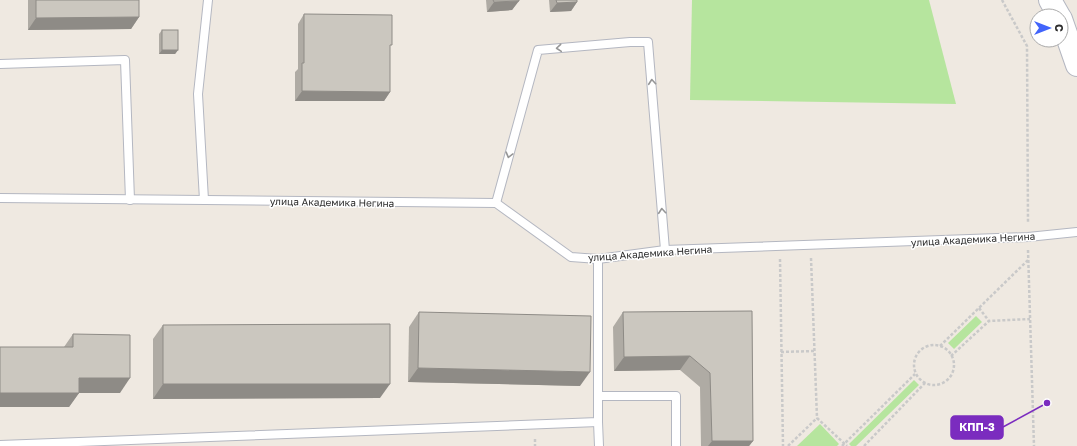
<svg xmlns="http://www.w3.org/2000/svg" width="1077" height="446" viewBox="0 0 1077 446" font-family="'Golos Text',sans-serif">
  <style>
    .green { fill: #b6e59e }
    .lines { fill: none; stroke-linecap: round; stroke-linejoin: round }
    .service-casing { stroke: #b4b7c1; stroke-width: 10 }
    .secondary-casing { stroke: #b4b7c1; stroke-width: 24 }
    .path { stroke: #c9c9c9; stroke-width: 2.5; stroke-dasharray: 3 2; stroke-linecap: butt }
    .service { stroke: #fff; stroke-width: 8 }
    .secondary { stroke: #fff; stroke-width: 22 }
    .wall { fill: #afaba4 }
    .shaded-wall { fill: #8e8b86 }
    .building { fill: #cbc7bf; stroke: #8e8b86 }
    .oneway { stroke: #969696 }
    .labels { text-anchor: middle; stroke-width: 3; stroke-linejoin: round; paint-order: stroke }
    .street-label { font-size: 10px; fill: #2e2e2e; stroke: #fff }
    .leader { fill: none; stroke: #7b2cbf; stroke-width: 1.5 }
    .callout-dot { fill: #7b2cbf; stroke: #fff; stroke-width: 1.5 }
    .callout { fill: #7b2cbf; stroke: #7b2cbf; stroke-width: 1.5 }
    .callout-label { font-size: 11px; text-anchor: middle; font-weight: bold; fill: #fff }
  </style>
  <rect width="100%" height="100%" fill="#efe9e1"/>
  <!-- green -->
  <g class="green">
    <polygon points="692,0 929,0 956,104 690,100"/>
    <polygon points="976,316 982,322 954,349 948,343"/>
    <polygon points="914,380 919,385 856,446 851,446 849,444"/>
    <polygon points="820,424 839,444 837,446 797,446"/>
  </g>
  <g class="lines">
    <defs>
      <g id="service">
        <polyline points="0,64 125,60 130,200"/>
        <polyline points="0,198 496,203 571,257 598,259 665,250 1028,237 1077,232"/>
        <polyline points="204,200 198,94 208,0"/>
        <polyline points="496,203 538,50 630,42 648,42 665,250"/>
        <polyline points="598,396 676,396 676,446"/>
        <polyline points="598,422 599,446"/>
        <polyline points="0,445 598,422 598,259"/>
      </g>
      <g id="secondary">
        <polyline points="1050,0 1059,16"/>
        <polyline points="1061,19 1077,65"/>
      </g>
    </defs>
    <!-- service casing -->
    <use href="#service" class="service-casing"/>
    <!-- secondary casing -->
    <use href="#secondary" class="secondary-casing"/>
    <!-- path -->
    <g class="path">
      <polyline points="1002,0 1027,46 1028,223"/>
      <polyline points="1028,250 1034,446"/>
      <polyline points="811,258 817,418 847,446"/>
      <polyline points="780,259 783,446"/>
      <polyline points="979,308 989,321"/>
      <circle cx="934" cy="365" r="20"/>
      <polyline points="940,346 1028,260"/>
      <polyline points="781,352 814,351"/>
      <polyline points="951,356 989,321 1030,319"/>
      <polyline points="535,439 535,446"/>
      <polyline points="788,446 817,418"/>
      <polyline points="842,446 915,374"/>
      <polyline points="864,446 925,383"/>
    </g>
    <!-- service -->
    <use href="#service" class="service"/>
    <!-- secondary -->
    <use href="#secondary" class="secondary"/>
  </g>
  <!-- wall -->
  <g class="wall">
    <polygon points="28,0 139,0 139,17 131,29 28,30"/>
    <polygon points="486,0 519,0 512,10 487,12"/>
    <polygon points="549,0 577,0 577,2 571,11 550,12"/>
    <polygon points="304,14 390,47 390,92 384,101 295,101 295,72 298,69 298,24"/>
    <polygon points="162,30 178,50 175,54 159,54 159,34"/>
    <polygon points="752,311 753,441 749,446 701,446 700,387 680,370 614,371 613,327 623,312"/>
    <polygon points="419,312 580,386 408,382 409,327"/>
    <polygon points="163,325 380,398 153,399 153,339"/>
    <polygon points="73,334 120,393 79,393 69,407 0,407 0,347 64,347"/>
  </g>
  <!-- shaded-wall -->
  <g class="shaded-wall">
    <polygon points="519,1 512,10 487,12 494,2"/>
    <polygon points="577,2 571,11 550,12 557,3"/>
    <polygon points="139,17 131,29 28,30 36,18"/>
    <polygon points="162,50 178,50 175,54 159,54"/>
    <polygon points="302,91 390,92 384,101 295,101"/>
    <polygon points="690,356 680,370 614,371 624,357"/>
    <polygon points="418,368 590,372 580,386 408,382"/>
    <polygon points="79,378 130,378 120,393 69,393"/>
    <polygon points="163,384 390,384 380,398 153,399"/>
    <polygon points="0,393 79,393 69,407 0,407"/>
    <polygon points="712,441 753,441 749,446 708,446"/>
  </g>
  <!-- building -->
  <g class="building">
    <polygon points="36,0 139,0 139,17 36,18"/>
    <polygon points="493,0 519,0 519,1 494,2"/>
    <polygon points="556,0 577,0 577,2 557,3"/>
    <polygon points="304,14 392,15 392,45 390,45 390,92 302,91 302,63 304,63"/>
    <rect x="162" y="30" width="16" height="20"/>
    <polygon points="752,311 753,441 712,441 710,373 690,356 624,357 623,312"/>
    <polygon points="419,312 591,316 590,372 418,368"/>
    <polygon points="390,324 390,384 163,384 163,325"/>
    <polygon points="73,334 130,335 130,378 79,378 79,393 0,393 0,347 73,347"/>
  </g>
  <!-- one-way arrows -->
  <defs><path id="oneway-chevron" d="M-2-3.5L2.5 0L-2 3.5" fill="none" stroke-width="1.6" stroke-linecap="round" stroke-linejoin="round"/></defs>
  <g class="oneway">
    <use href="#oneway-chevron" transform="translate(559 48) rotate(175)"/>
    <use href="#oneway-chevron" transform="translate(652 82) rotate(-95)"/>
    <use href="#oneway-chevron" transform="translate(509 155) rotate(105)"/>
    <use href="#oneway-chevron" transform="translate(662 211) rotate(-95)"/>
  </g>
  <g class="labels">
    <!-- street labels -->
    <g class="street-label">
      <text transform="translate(332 202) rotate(1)" y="4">улица Академика Негина</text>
      <text transform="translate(973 239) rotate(-3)" y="4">улица Академика Негина</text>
      <text transform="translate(650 253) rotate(-4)" y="4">улица Академика Негина</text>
    </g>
  </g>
  <!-- callouts -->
  <path class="leader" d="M1047 403L1003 427"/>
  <circle class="callout-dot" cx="1047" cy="403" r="4"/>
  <rect class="callout" x="951" y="416" width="52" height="23" rx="4"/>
  <g class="callout-label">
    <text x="977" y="431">КПП-3</text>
  </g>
  <!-- north arrow -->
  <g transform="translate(1049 28) rotate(90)"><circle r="19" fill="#ffffff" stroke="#ababab"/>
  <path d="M0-3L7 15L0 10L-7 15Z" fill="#4264fb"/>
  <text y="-6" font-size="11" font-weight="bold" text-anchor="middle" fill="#2e2e2e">С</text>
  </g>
</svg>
